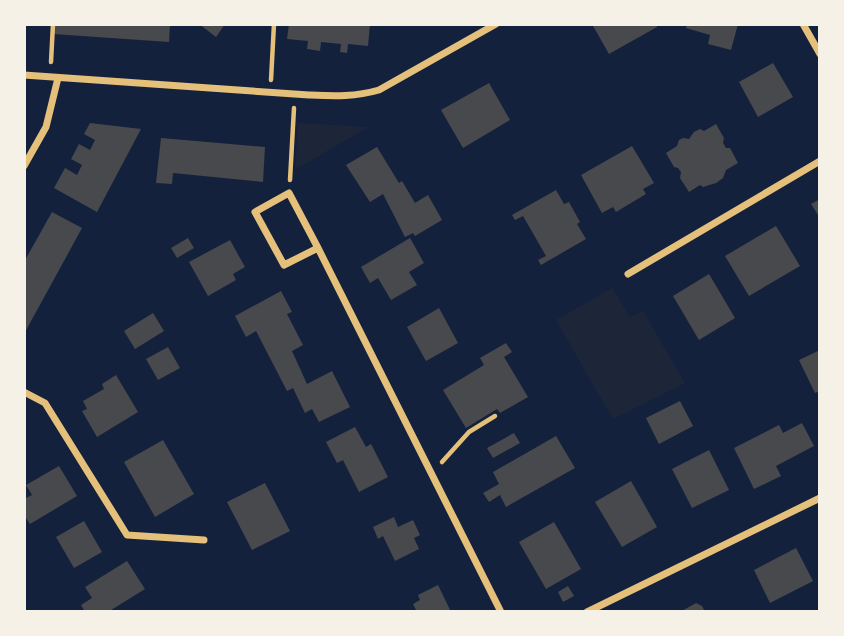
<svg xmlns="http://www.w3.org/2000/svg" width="844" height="636" viewBox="0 0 844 636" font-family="Lato,sans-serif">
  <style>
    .green { fill: #1d2539 }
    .building { fill: #48494c }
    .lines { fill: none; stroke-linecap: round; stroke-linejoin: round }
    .path { stroke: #e5c07b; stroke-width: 4.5 }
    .minor { stroke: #e5c07b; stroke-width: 7 }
  </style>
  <rect width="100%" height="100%" fill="#14213d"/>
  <!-- green -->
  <g class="green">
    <polygon points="298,123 368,127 295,170"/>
    <polygon points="612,288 630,317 643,311 685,383 613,419 556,320"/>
  </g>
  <!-- building -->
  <g class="building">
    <polygon points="54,24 170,24 169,42 53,34"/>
    <polygon points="199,24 225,24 216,37"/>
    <polygon points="289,24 370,24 368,46 348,44 347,53 340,52 341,44 321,42 320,51 307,49 308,41 287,39"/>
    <polygon points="592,24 656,24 657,27 609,54"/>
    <polygon points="687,24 738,24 731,50 708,44 710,35 686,28"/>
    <polygon points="773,63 793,97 758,117 739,82"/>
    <polygon points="489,83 510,120 463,148 441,110"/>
    <polygon points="90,123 141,129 97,212 54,188 65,168 77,175 82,165 71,159 79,144 90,150 95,140 84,134"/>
    <polygon points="716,124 724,138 723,143 726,148 730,148 738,163 726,170 723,178 716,183 703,187 700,185 689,192 680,178 681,172 678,168 674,167 666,153 677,146 679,140 683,138 689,139 694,132 700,129 704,131"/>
    <polygon points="161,138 265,147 263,182 173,173 172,184 156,183"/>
    <polygon points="632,146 654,183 643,189 646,194 616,212 613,207 602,213 581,175"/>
    <polygon points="377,147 399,183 402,181 415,203 428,195 442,220 415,236 413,233 405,237 383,194 370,202 346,165"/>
    <polygon points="556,190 564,204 569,202 580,222 577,224 586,239 541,265 538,260 546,256 523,216 515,220 512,215"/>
    <polygon points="820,199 820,218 811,204"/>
    <polygon points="52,212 82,228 24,334 24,262"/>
    <polygon points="776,226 800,266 749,296 725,256"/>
    <polygon points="188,238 194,248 177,258 171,248"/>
    <polygon points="410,238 424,263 409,272 417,285 391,300 378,278 370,283 361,267"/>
    <polygon points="230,240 245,267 233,274 236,280 208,296 189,262"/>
    <polygon points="709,274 735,318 699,340 673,296"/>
    <polygon points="281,291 292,312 287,314 303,345 292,351 307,384 332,371 350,407 319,422 312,409 305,413 293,388 287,391 256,331 246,337 235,316"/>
    <polygon points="439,308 458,343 426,361 407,327"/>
    <polygon points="153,313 164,331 135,349 124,331"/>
    <polygon points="506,343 512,352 504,357 528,397 500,413 497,409 466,428 443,390 484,365 480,358"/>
    <polygon points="168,347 180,368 158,380 146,359"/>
    <polygon points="820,350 820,391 815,393 799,360"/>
    <polygon points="116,375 138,412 97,437 82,411 87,409 83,401 104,389 102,384"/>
    <polygon points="680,401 693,426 659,444 646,418"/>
    <polygon points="802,423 814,446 776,466 781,476 754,489 734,448 779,425 783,433"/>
    <polygon points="355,427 366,447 371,444 388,477 359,492 343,460 337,463 326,442"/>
    <polygon points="514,433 520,443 493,458 487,448"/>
    <polygon points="556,436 575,468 506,507 500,495 489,502 483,493 499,484 493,472"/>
    <polygon points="163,440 194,494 155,517 124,462"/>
    <polygon points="709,450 729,490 692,508 672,469"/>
    <polygon points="59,466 77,496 30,524 24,515 24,499 32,495 26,485"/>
    <polygon points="631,481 657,527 622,547 595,502"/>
    <polygon points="265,483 290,531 252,550 227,502"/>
    <polygon points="394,517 398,527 413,520 420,535 414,538 419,549 395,561 383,536 378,539 373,527"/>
    <polygon points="84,521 102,552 74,568 56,537"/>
    <polygon points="554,522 581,569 546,589 519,542"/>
    <polygon points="796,548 813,581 770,603 754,570"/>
    <polygon points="127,561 145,589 108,612 85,612 81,605 92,598 85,587"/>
    <polygon points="438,585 451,612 417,612 413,604 420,600 418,595"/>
    <polygon points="568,586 574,596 563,602 558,592"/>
    <polygon points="696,603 702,606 705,612 680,612"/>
  </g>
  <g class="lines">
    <!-- path -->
    <g class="path">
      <polyline points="51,62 53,24"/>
      <polyline points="271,80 274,24"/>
      <polyline points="290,180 294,108"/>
      <polyline points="442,462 469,432 495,416"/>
    </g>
    <!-- minor -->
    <g class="minor">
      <polyline points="803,24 820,54"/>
      <path d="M24 75 309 95C334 96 355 97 379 90L496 24"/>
      <polyline points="24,166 46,127 58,78"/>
      <polyline points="318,248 284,265 255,212 289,193 318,248 501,612"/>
      <polyline points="628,274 820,161"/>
      <polyline points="24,392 45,403 127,535 204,540"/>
      <polyline points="587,612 820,498"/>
    </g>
  </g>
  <!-- border -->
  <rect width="844" height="636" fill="none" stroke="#f6f1e7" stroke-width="52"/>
</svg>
